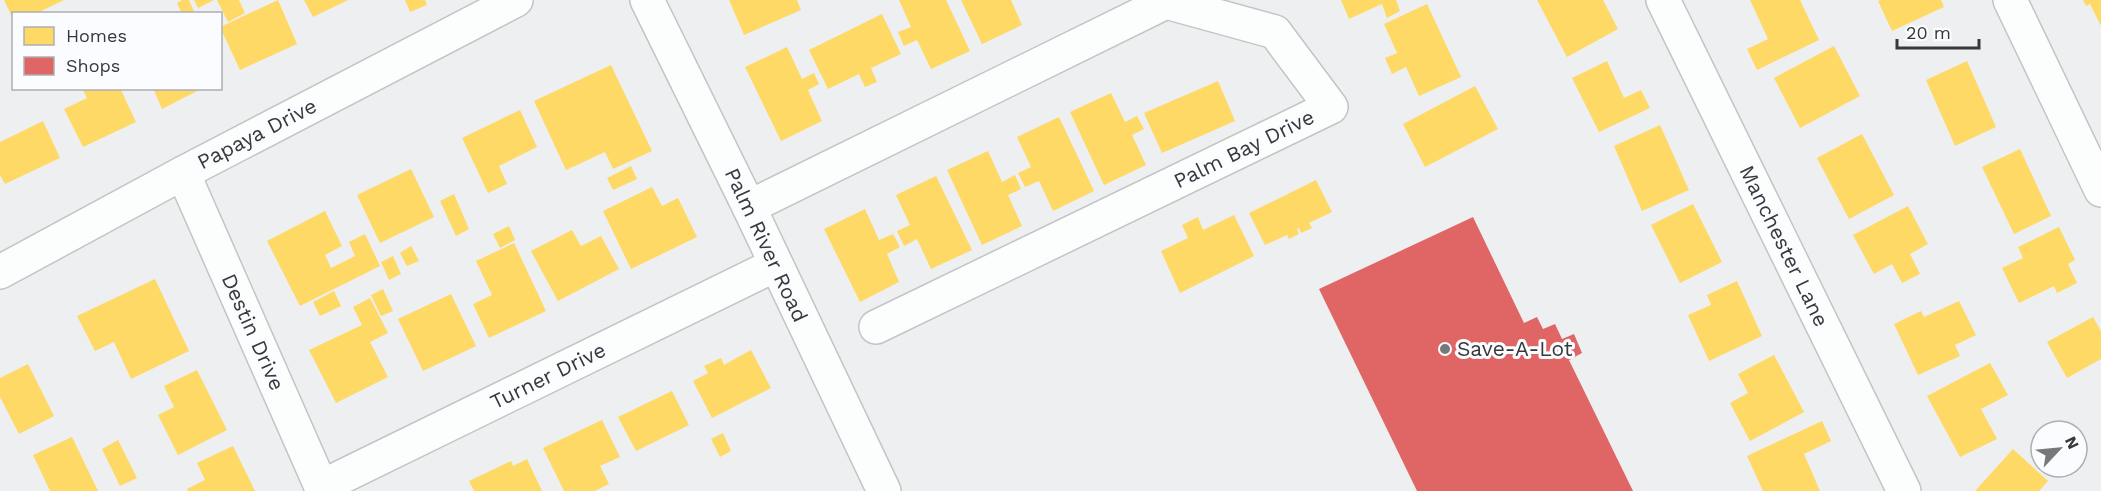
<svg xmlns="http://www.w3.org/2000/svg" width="2101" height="491" viewBox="0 0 2101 491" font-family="'Work Sans',sans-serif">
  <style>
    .homes { fill: #ffd966 }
    .shops { fill: #e06666 }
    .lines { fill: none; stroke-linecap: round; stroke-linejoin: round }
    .minor-casing { stroke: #c3c4c5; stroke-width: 36 }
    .minor { stroke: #fcfdfd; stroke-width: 33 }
    .poi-dot { fill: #777879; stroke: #fbfcff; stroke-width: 2 }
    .labels { text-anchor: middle; stroke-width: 6; stroke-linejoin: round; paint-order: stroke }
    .street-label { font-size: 21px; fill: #373839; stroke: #fbfcff }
    .poi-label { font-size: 21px; fill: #373839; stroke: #fbfcff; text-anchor: start }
  </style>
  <rect width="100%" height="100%" fill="#eeeff1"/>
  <!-- homes -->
  <g class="homes">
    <polygon points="4,0 64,0 35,14 14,14 14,21"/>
    <polygon points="182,0 189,0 195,14 182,14 177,3"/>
    <polygon points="194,0 214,0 198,8"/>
    <polygon points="217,0 239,0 245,13 228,22"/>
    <polygon points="278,0 297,44 240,70 220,27"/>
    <polygon points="304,0 348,0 313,17"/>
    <polygon points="405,0 425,0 427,5 410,12"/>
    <polygon points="729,0 797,0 801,10 744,35"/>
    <polygon points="899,0 946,0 970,51 931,69 917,40 904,46 898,32 911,27"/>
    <polygon points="961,0 1011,0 1022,25 982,44"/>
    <polygon points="1341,0 1396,0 1400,11 1387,18 1382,4 1349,19"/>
    <polygon points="1537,0 1603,0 1618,29 1567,57"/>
    <polygon points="1750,0 1800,0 1819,40 1757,70 1747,49 1768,39"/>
    <polygon points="1881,0 1941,0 1944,7 1892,31 1878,1"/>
    <polygon points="2083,0 2101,0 2101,26 2090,4 2086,6"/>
    <polygon points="1427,4 1461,77 1419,96 1406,67 1392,74 1385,58 1397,53 1384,24"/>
    <polygon points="882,14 901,54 871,68 877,82 865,87 859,74 828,89 809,50"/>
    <polygon points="1834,46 1860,96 1800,128 1774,78"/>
    <polygon points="787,47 802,79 814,73 819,84 808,90 822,121 781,141 745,67"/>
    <polygon points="1607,61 1624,98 1641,90 1650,108 1599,132 1572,78"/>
    <polygon points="1967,61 1996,127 1955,146 1926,80"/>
    <polygon points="611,65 652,151 613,169 605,152 566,170 534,101"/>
    <polygon points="1218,81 1235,121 1162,153 1144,113"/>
    <polygon points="1475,86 1498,129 1425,167 1403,124"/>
    <polygon points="82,88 120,88 136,122 83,147 64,109 87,98"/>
    <polygon points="153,88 203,88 162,109"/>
    <polygon points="1111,93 1125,122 1137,116 1144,129 1132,135 1146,165 1104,185 1070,112"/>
    <polygon points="520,110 537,147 499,166 507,184 488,193 462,138"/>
    <polygon points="1059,117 1094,191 1053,211 1039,181 1025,187 1018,173 1031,167 1017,137"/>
    <polygon points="43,121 60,158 5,184 0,175 0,142"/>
    <polygon points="1660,125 1689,190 1642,211 1614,146"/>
    <polygon points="1862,134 1894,195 1849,219 1817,158"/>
    <polygon points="2020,149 2051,216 2014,234 1982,167"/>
    <polygon points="988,151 1002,182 1015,175 1021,189 1008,195 1022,226 982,245 947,170"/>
    <polygon points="631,166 637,179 613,190 607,178"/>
    <polygon points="411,169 434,217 380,243 357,195"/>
    <polygon points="936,176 972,250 931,269 917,239 904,246 897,231 910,225 896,195"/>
    <polygon points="1316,180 1332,212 1309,223 1312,228 1301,233 1299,228 1297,229 1299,234 1289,239 1287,235 1265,245 1249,213"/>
    <polygon points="652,187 662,206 678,198 697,237 631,269 603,211"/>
    <polygon points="454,194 469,229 456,236 440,201"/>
    <polygon points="1693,204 1722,262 1680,283 1651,225"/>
    <polygon points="1908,206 1928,244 1910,254 1920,274 1902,283 1892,264 1874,274 1853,235"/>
    <polygon points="865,209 879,240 893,234 900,247 887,254 899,282 860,302 824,229"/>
    <polygon points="325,211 342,246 325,255 331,268 355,256 349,242 365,234 380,266 300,306 267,241"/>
    <polygon points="1234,215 1254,256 1180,293 1161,251 1188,238 1182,225 1198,217 1203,230"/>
    <polygon points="509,226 515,240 500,248 493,234"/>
    <polygon points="2059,227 2075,260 2068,264 2077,283 2057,293 2054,286 2019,303 2002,268 2023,258 2018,247"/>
    <polygon points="572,230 581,246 601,236 619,269 558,301 531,251"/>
    <polygon points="514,243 546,311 489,338 473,304 492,295 476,261"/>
    <polygon points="411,246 419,261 407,266 400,253"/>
    <polygon points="393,256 401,274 389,280 381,262"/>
    <polygon points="155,279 189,351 131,379 114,342 95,351 77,316"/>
    <polygon points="1737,281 1762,336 1709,361 1688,315 1711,305 1707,295"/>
    <polygon points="383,289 393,311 381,316 371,295"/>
    <polygon points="334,291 341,306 320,316 313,302"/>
    <polygon points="451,294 476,346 423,371 398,319"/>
    <polygon points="370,298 388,333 370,342 388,377 336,403 309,350 362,325 353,307"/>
    <polygon points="1959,301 1976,335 1955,345 1960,356 1918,375 1894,324 1921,311 1924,317"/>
    <polygon points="2093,317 2101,331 2101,359 2067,378 2047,342"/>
    <polygon points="751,350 771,388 712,418 693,381 708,373 704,366 721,358 724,365"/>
    <polygon points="1774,355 1804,412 1750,441 1730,403 1748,393 1738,374"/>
    <polygon points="1990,363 2008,395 1981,409 1997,439 1960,457 1927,396"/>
    <polygon points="28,364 54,416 19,434 0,397 0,378"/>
    <polygon points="197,370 227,430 178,455 158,415 174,407 164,386"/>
    <polygon points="672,391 689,425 636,451 618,417"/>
    <polygon points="602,420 620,457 600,466 609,484 595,491 564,491 543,448"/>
    <polygon points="1822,421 1831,441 1804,454 1820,491 1763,491 1747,456"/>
    <polygon points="723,433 731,451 720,457 711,439"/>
    <polygon points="72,437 98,491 50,491 33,455"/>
    <polygon points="118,440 137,478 120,486 102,449"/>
    <polygon points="233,446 255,491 188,491 187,489 205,480 197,463"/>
    <polygon points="2013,449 2048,481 2039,491 1975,491"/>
    <polygon points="527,459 542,491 474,491 469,481 511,461 513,466"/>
  </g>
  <!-- shops -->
  <polygon class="shops" points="1473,217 1524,323 1537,317 1543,329 1555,324 1562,339 1574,334 1582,353 1569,360 1633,491 1417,491 1319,289"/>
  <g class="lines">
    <defs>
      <g id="minor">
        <polyline points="647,0 749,207 884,491"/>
        <polyline points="1663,0 1904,491"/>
        <polyline points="2010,0 2101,190"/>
        <polyline points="183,173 323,491"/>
        <polyline points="749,207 1166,2 1275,32 1331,107 876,327"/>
        <polyline points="0,272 183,173 516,0"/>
        <polyline points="321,487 775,265"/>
      </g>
    </defs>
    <!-- minor casing -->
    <use href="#minor" class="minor-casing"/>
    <!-- minor -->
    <use href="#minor" class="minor"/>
  </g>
  <!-- markers -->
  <circle class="poi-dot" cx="1445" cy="349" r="6"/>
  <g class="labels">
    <!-- street labels -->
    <g class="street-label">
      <text transform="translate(257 134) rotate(-27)" y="7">Papaya Drive</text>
      <text transform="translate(1244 149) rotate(-26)" y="7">Palm Bay Drive</text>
      <text transform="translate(766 245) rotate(65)" y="7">Palm River Road</text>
      <text transform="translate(1784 246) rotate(64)" y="7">Manchester Lane</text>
      <text transform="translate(253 332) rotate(66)" y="7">Destin Drive</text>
      <text transform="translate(548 376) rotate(-26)" y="7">Turner Drive</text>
    </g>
    <!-- poi labels -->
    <g class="poi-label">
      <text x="1457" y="356">Save-A-Lot</text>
    </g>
  </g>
  <!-- legend -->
  <rect x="12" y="12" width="210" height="78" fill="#fbfcff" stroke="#adaeb0" stroke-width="1.5"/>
  <rect x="24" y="27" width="30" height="18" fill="#ffd966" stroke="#adaeb0" stroke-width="1.5"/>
  <text x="66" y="42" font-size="18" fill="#373839">Homes</text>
  <rect x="24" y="57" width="30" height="18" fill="#e06666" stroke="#adaeb0" stroke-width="1.5"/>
  <text x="66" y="72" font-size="18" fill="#373839">Shops</text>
  <!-- north arrow -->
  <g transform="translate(2059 449) rotate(64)"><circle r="28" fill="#fbfcff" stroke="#adaeb0" stroke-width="1.5"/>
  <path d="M0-4.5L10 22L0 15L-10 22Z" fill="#777879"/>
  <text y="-9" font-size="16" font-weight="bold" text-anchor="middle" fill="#373839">N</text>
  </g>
  <!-- scale -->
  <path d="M1897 39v9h82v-9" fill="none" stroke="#373839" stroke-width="3"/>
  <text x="1906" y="39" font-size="18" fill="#373839" stroke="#fbfcff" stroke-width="4.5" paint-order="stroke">20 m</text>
</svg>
